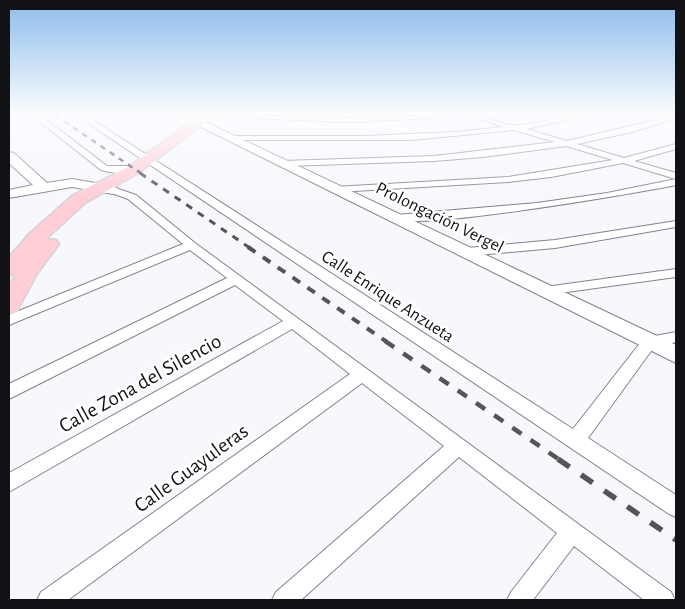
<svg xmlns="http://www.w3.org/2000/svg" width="685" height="609" viewBox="0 0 685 609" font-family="'Alegreya Sans',sans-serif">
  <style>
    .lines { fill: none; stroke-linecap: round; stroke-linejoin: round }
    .street-casing { stroke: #82848e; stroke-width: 2 }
    .secondary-casing { stroke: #82848e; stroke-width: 2 }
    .primary-casing { stroke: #d4d4d5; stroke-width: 3 }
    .street { fill: #fff; fill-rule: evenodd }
    .secondary { fill: #fff; fill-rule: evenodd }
    .primary { fill: #fecdd6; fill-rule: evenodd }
    .rail-far4 { stroke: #545559; stroke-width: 2.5; stroke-dasharray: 5.5 5.5; stroke-linecap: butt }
    .rail-far3 { stroke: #545559; stroke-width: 3; stroke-dasharray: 7 7; stroke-linecap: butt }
    .rail-far2 { stroke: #545559; stroke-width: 4; stroke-dasharray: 9 9; stroke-linecap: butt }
    .rail-far1 { stroke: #545559; stroke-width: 4.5; stroke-dasharray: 11 11; stroke-linecap: butt }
    .rail { stroke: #545559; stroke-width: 5.5; stroke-dasharray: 14 14; stroke-linecap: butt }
    .labels { text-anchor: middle; stroke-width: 5; stroke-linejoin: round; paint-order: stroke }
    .street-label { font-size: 18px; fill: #111216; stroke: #fff }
    .near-street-label { font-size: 21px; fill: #111216; stroke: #fff }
  </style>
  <rect width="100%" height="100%" fill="#f7f8fd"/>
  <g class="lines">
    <defs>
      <g id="street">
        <path d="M31 115H40L107 166H135L140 169C130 176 112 173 101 170Z"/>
        <polygon points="76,115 85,115 573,429 644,338 676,332 676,342 654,347 588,438 676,495 676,517 669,514"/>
        <polygon points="181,115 191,115 203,122 196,124"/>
        <polygon points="215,115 350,118 457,115 453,117 350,122 219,117"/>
        <path d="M468 115C485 115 502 126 517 125 542 123 566 115 591 115L526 129 567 141 676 115V118L632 132 577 144 624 158 676 144V149L634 161 676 173V179L623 163 551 177 508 182 337 192 332 189 334 187 508 177 613 160 566 146 483 157 434 161 286 166 281 163 283 161 434 156 555 142 514 130 411 140H232L228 138 232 136H366L455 132 504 127Z"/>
        <path d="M676 179V185C643 192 405 233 391 218L396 215 537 203 607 193Z"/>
        <polygon points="113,187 136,195 195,243 671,592 675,600 644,600 574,546 533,600 507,600 511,592 557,533 459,457 301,600 272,600 276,592 444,446 362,383 68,600 37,600 41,592 350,374 292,329 9,492 9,473 283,321 235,285 9,399 9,384 227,278 190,250 9,325 9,315 183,244 128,199 109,192 108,190"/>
        <polygon points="676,221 676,227 555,248 467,256 461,252 467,248 555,240"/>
        <polygon points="676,269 676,277 545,295 538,291 545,287"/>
      </g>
      <g id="secondary">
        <polygon points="199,119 676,345 676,363 195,124 193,122"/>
        <polygon points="9,152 14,153 47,183 72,179 113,186 120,190 113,194 72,187 9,198 9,190 33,185 9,163"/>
      </g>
      <polygon id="primary" points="200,115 214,115 140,172 85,203 46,239 56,240 59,244 36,275 17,311 9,314 9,286 16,274 9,275 9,257 30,233 73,195 130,166"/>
    </defs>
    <!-- street casing -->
    <use href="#street" class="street-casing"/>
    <!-- secondary casing -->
    <use href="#secondary" class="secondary-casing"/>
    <!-- primary casing -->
    <use href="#primary" class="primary-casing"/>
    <!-- street -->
    <use href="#street" class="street"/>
    <!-- secondary -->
    <use href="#secondary" class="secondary"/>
    <!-- primary -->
    <use href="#primary" class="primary"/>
    <!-- rail-far4 -->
    <polyline class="rail-far4" points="55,115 142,174"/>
    <!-- rail-far3 -->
    <polyline class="rail-far3" points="140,173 250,248"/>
    <!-- rail-far2 -->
    <polyline class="rail-far2" points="248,247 387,342"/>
    <!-- rail-far1 -->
    <polyline class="rail-far1" points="385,341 560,460"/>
    <!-- rail -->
    <polyline class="rail" points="558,459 676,540"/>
  </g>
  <!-- sky -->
  <linearGradient id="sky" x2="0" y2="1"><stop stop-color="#8cbcea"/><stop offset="0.57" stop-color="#fbfcfe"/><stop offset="1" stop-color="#fbfcfe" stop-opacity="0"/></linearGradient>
  <rect width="685" height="200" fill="url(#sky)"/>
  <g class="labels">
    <!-- street labels -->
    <g class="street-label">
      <text transform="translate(440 217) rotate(26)" y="6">Prolongación Vergel</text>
      <text transform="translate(388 296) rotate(33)" y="6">Calle Enrique Anzueta</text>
    </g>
    <!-- near-street labels -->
    <g class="near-street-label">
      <text transform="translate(140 383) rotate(-29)" y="7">Calle Zona del Silencio</text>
      <text transform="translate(191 468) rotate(-36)" y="7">Calle Guayuleras</text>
    </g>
  </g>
  <!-- border -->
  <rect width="685" height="609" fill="none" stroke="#111216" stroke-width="20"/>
</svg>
